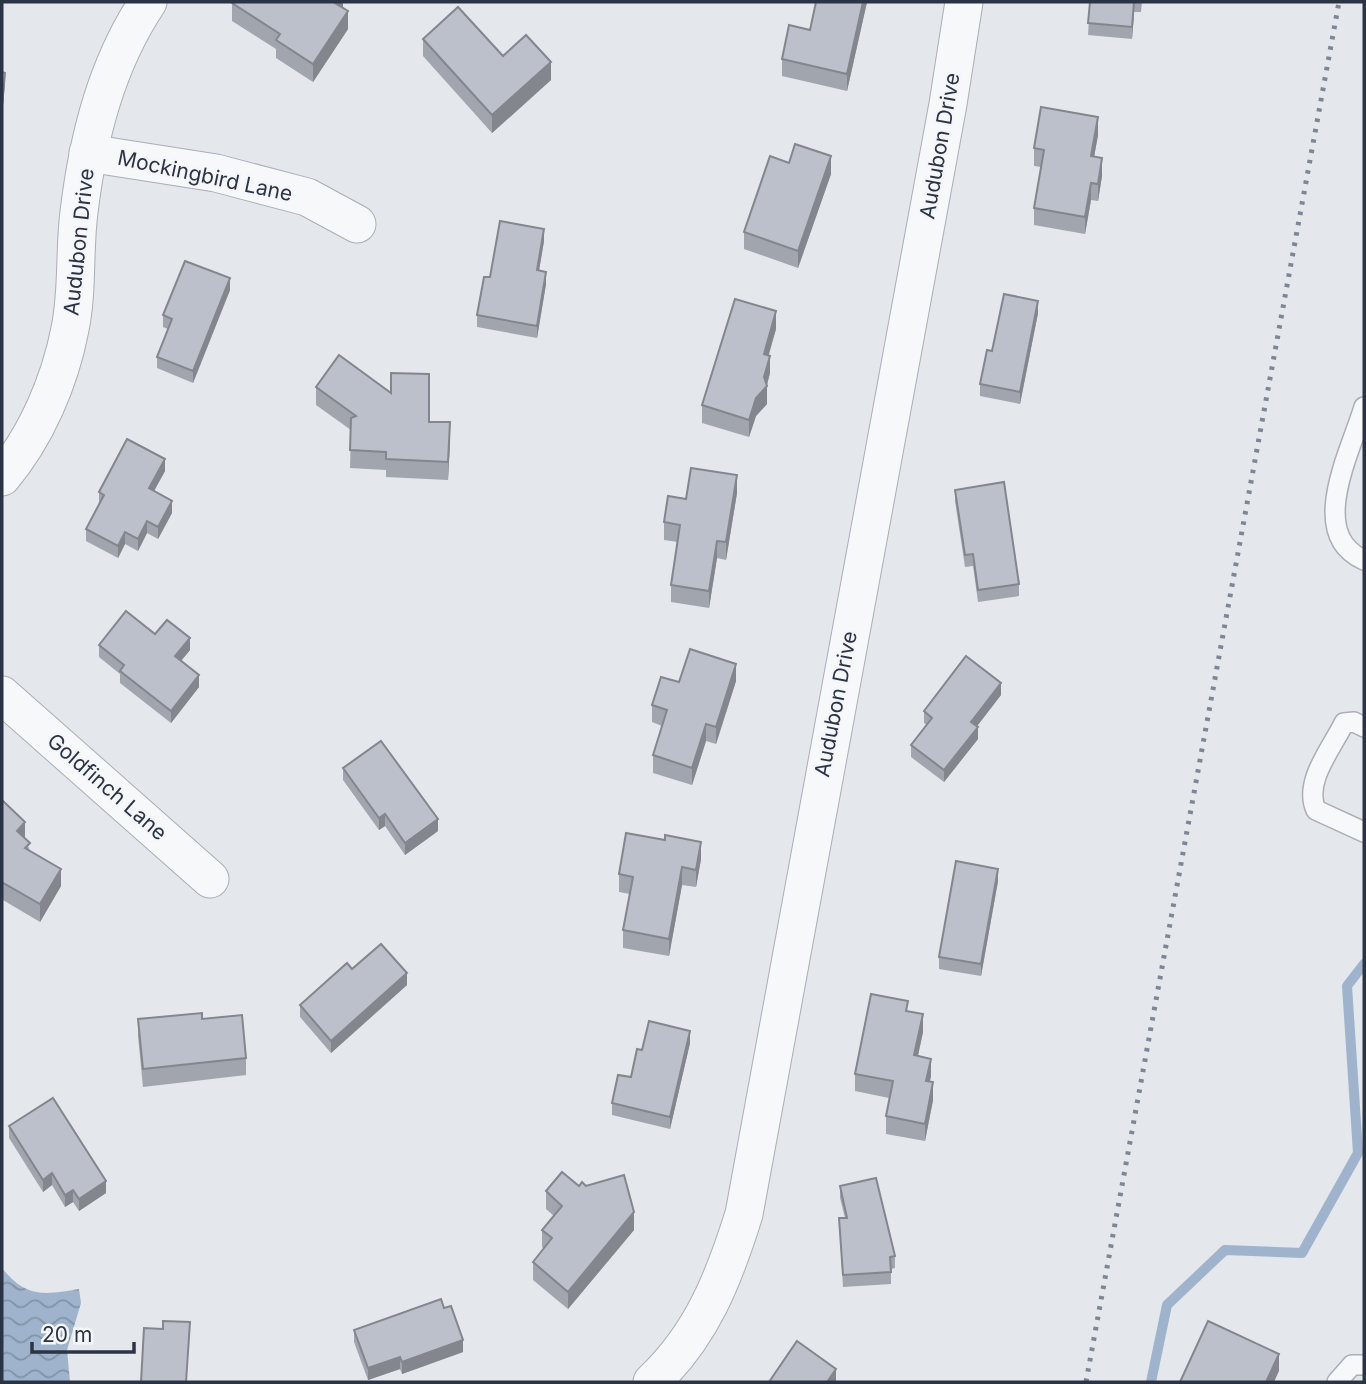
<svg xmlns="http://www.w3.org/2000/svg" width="1366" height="1384" viewBox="0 0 1366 1384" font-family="Inter,sans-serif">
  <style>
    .water { fill: url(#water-waves) }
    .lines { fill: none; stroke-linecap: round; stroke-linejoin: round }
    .stream { stroke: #9fb4cc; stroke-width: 10 }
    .service-casing { stroke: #a9aeb7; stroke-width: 22 }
    .minor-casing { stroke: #a9aeb7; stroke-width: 39 }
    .service { stroke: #f7f8fa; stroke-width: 19 }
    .minor { stroke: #f7f8fa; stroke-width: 37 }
    .rail { stroke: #7d8696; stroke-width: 5; stroke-dasharray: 3.5 7; stroke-linecap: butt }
    .wall { fill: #a1a5ae }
    .shaded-wall { fill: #83868d }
    .building { fill: #bbc0ca; stroke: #83868d; stroke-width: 2 }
    .labels { text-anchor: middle; stroke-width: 5; stroke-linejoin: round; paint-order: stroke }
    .street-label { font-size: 21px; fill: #2b3445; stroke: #f4f6f9 }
  </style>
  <defs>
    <pattern id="water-waves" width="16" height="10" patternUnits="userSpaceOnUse" patternTransform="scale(1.75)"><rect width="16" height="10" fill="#9fb4cc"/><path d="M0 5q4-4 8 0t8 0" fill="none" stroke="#8293a7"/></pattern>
  </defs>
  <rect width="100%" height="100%" fill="#e4e7ec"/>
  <!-- water -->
  <path class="water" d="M2 1268C26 1298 44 1295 79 1289L81 1303 67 1350 70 1382H2Z"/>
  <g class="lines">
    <!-- stream -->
    <polyline class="stream" points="1151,1382 1167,1305 1225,1250 1302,1253 1358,1153 1347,986 1364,964"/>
    <defs>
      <g id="service">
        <path d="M1364 407C1351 451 1306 534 1364 560"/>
        <path d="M1364 727 1354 722 1344 723C1332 748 1303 782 1316 810L1364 832"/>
        <polyline points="1337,1382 1352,1365 1364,1365"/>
      </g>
      <g id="minor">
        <polyline points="88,153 216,173 307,197 357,224"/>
        <path d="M2 477C36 437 60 381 70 329 78 291 74 250 79 212 88 138 106 65 148 2"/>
        <polyline points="2,695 210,879"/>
        <path d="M652 1382C702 1335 724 1278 744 1214L948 104 964 2"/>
      </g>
    </defs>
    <!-- service casing -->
    <use href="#service" class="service-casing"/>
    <!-- minor casing -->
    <use href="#minor" class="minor-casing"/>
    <!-- service -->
    <use href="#service" class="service"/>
    <!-- minor -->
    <use href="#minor" class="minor"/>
    <!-- rail -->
    <polyline class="rail" points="1086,1382 1339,2"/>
  </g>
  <!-- wall -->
  <g class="wall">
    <polygon points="343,2 343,8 348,29 313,82 276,58 276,49 232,21 232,3"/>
    <polygon points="816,2 867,2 847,91 782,76 782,59 810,30"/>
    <polygon points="1090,2 1142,2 1141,12 1134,12 1132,39 1088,35"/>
    <polygon points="423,39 551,80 492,133 423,56"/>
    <polygon points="1098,135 1094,157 1102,176 1098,201 1091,200 1085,234 1034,225 1034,208 1041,167 1034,166 1034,148"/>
    <polygon points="789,163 831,174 798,268 744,249 744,232"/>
    <polygon points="544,241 539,271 546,284 537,338 477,327 477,315 490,277"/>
    <polygon points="230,290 193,383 157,368 157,357 168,329 163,327 163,315"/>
    <polygon points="1038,313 1020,404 980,396 980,384 992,351"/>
    <polygon points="776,329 768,355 770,373 767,385 767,404 756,416 749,437 702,423 702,405"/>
    <polygon points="316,387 429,422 450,439 448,480 386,477 386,470 350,468 351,430 316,405"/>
    <polygon points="165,471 154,491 172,513 158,539 147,533 138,551 125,544 118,558 86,541 86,529 99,504 99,492"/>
    <polygon points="955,490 1019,584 1019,596 978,602 973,566 965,567 955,501"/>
    <polygon points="737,493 726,560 717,558 709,608 671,602 671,585 678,542 664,540 664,522 686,499"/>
    <polygon points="155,634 190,650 181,661 199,687 171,723 120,683 120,674 99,657 99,645"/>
    <polygon points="736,681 716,744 706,741 692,785 653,773 653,755 662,726 652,722 652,705 679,682"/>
    <polygon points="1001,695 977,726 978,739 944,782 911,757 911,745 927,725 924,723 924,711"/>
    <polygon points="343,768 438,831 405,855 385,826 379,830 343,780"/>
    <polygon points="2,800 25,838 30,851 61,886 40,922 3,900 2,902"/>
    <polygon points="701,859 696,887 682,885 669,956 623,948 623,930 630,894 619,892 619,874"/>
    <polygon points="998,881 981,976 939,969 939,957"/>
    <polygon points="352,969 407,985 331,1053 300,1017 300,1005"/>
    <polygon points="908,1011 923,1032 918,1056 931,1076 930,1081 933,1100 925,1141 886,1134 886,1116 889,1098 855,1091 855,1074"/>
    <polygon points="138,1019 202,1019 246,1058 246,1075 143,1087 138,1036"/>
    <polygon points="690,1043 670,1129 612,1115 612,1103 631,1077 642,1050"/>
    <polygon points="9,1126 106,1193 79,1211 73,1202 65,1207 52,1185 43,1192 9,1138"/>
    <polygon points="840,1186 895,1256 895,1268 891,1269 891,1284 843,1287 839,1218 845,1218 840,1198"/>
    <polygon points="546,1191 634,1230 568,1309 533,1280 533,1262 544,1249 542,1247 542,1230 554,1216 546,1209"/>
    <polygon points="354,1330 463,1352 402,1374 400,1369 368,1380 354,1342"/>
  </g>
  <!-- shaded-wall -->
  <g class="shaded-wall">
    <polygon points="336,2 343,2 343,8 335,20"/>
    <polygon points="863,2 867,2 847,91 847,74"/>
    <polygon points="1134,2 1134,12 1132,39 1132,27"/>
    <polygon points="348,11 348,29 313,82 313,64"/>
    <polygon points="551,62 551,80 492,133 492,115"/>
    <polygon points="5,73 5,84 2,116 2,105"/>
    <polygon points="1098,117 1098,135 1091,174 1091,156"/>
    <polygon points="831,156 831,174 798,268 798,251"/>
    <polygon points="1102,158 1102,176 1098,201 1098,184"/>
    <polygon points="1091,183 1091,200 1085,234 1085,217"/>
    <polygon points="544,229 544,241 537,282 537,270"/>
    <polygon points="546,272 546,284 537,338 537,326"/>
    <polygon points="230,278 230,290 193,383 193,371"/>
    <polygon points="1038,301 1038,313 1020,404 1020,392"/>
    <polygon points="776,311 776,329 764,372 764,354"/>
    <polygon points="770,356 770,373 766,388 767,386 767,404 756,416 749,437 749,420 756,398 764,377"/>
    <polygon points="450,422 450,439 448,480 448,462"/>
    <polygon points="165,459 165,471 149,500 149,488"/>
    <polygon points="737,475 737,493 726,560 726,542"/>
    <polygon points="172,501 172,513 158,539 158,527"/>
    <polygon points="147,521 147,533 138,551 138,539"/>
    <polygon points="125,532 125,544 118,558 118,546"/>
    <polygon points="717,541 717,558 709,608 709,591"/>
    <polygon points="190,638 190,650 175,668 175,656"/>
    <polygon points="736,664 736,681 716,744 716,727"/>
    <polygon points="199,675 199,687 171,723 171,711"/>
    <polygon points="1001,683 1001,695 971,734 971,722"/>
    <polygon points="706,724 706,741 692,785 692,768"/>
    <polygon points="978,727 978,739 944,782 944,770"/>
    <polygon points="385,814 385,826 379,830 379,818"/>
    <polygon points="438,819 438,831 405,855 405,843"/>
    <polygon points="25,822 25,840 17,831"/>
    <polygon points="701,842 701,859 696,887 696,870"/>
    <polygon points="682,867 682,885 669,956 669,939"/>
    <polygon points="61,869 61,886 40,922 40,904"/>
    <polygon points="998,869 998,881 981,976 981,964"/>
    <polygon points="3,883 3,900 2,902 2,885"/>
    <polygon points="407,973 407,985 331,1053 331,1041"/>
    <polygon points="923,1014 923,1032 914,1073 914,1055"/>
    <polygon points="690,1031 690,1043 670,1129 670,1117"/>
    <polygon points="931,1059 931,1076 926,1098 926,1081"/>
    <polygon points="933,1082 933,1100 925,1141 925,1124"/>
    <polygon points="52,1173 52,1185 43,1192 43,1180"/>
    <polygon points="106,1181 106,1193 79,1211 79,1199"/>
    <polygon points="73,1190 73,1202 65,1207 65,1195"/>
    <polygon points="634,1212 634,1230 568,1309 568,1292"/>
    <polygon points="463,1340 463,1352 402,1374 402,1362"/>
    <polygon points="1279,1354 1279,1371 1274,1382 1266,1382"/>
    <polygon points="400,1357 400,1369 368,1380 368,1368"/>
    <polygon points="836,1369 836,1381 835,1382 827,1382"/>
  </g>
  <!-- building -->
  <g class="building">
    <polygon points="232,2 336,2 335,3 348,11 313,64 276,40 280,34 232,3"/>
    <polygon points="816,2 863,2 847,74 782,59 789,25 810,30"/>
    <polygon points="1090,2 1134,2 1132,27 1088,23"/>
    <polygon points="458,7 503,56 526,35 551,62 492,115 423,39"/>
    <polygon points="2,72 5,73 2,105"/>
    <polygon points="1041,107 1098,117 1091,156 1102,158 1098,184 1091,183 1085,217 1034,208 1044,150 1034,148"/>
    <polygon points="795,144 831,156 798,251 744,232 770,156 789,163"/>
    <polygon points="500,221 544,229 537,270 546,272 537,326 477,315 484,277 490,277"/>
    <polygon points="185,261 230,278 193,371 157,357 172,319 163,315"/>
    <polygon points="1004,294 1038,301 1020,392 980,384 987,350 992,351"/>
    <polygon points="735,299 776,311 764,354 770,356 764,377 767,386 756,398 749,420 702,405"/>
    <polygon points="339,355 391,393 391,373 429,374 429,422 450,422 448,462 386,459 386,452 350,450 351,418 356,416 316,387"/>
    <polygon points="127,439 165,459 149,488 172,501 158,527 147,521 138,539 125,532 118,546 86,529 104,495 99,492"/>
    <polygon points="691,468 737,475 726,542 717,541 709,591 671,585 680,525 664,522 668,496 686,499"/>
    <polygon points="1004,482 1019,584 978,590 973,554 965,555 955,490"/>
    <polygon points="126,611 155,634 167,620 190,638 175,656 199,675 171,711 120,671 124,665 99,645"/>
    <polygon points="690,649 736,664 716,727 706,724 692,768 653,755 667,710 652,705 661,677 679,682"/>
    <polygon points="966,656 1001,683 971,722 978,727 944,770 911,745 932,718 924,711"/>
    <polygon points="381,741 438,819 405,843 385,814 379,818 343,768"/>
    <polygon points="2,800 25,822 17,831 30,843 25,848 61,869 40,904 3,883 2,885"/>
    <polygon points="626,833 665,840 665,835 701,842 696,870 682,867 669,939 623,930 633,877 619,874"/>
    <polygon points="956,861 998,869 981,964 939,957"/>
    <polygon points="381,944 407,973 331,1041 300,1005 347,963 352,969"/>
    <polygon points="871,994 908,1001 906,1011 923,1014 914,1055 931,1059 926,1081 933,1082 925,1124 886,1116 893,1081 855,1074"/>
    <polygon points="202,1013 202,1019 242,1015 246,1058 143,1069 138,1019"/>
    <polygon points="649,1021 690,1031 670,1117 612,1103 618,1075 631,1077 637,1049 642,1050"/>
    <polygon points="53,1098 106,1181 79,1199 73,1190 65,1195 52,1173 43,1180 9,1126"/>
    <polygon points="562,1172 579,1186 582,1182 586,1186 624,1175 634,1212 568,1292 533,1262 552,1238 542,1230 562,1206 546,1191"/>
    <polygon points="876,1178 895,1256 890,1257 891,1272 843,1275 839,1218 847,1218 840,1186"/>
    <polygon points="441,1299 444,1308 451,1306 463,1340 402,1362 400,1357 368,1368 354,1330"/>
    <polygon points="163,1321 190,1322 186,1382 141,1382 144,1328 163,1329"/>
    <polygon points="1208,1321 1279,1354 1266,1382 1180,1382"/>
    <polygon points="797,1341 836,1369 827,1382 769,1382"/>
  </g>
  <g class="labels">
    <!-- street labels -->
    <g class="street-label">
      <text transform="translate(940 146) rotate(-80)" y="7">Audubon Drive</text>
      <text transform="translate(205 176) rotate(12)" y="7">Mockingbird Lane</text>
      <text transform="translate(79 242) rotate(-84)" y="7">Audubon Drive</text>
      <text transform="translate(836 704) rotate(-79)" y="7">Audubon Drive</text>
      <text transform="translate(107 787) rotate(41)" y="7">Goldfinch Lane</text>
    </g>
  </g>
  <!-- border -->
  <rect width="1366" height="1384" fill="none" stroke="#2b3445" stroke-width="7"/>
  <!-- scale -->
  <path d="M32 1342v10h102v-10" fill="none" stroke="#2b3445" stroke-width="3.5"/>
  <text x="42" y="1342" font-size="21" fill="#2b3445" stroke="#f4f6f9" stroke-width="5" paint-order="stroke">20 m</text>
</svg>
